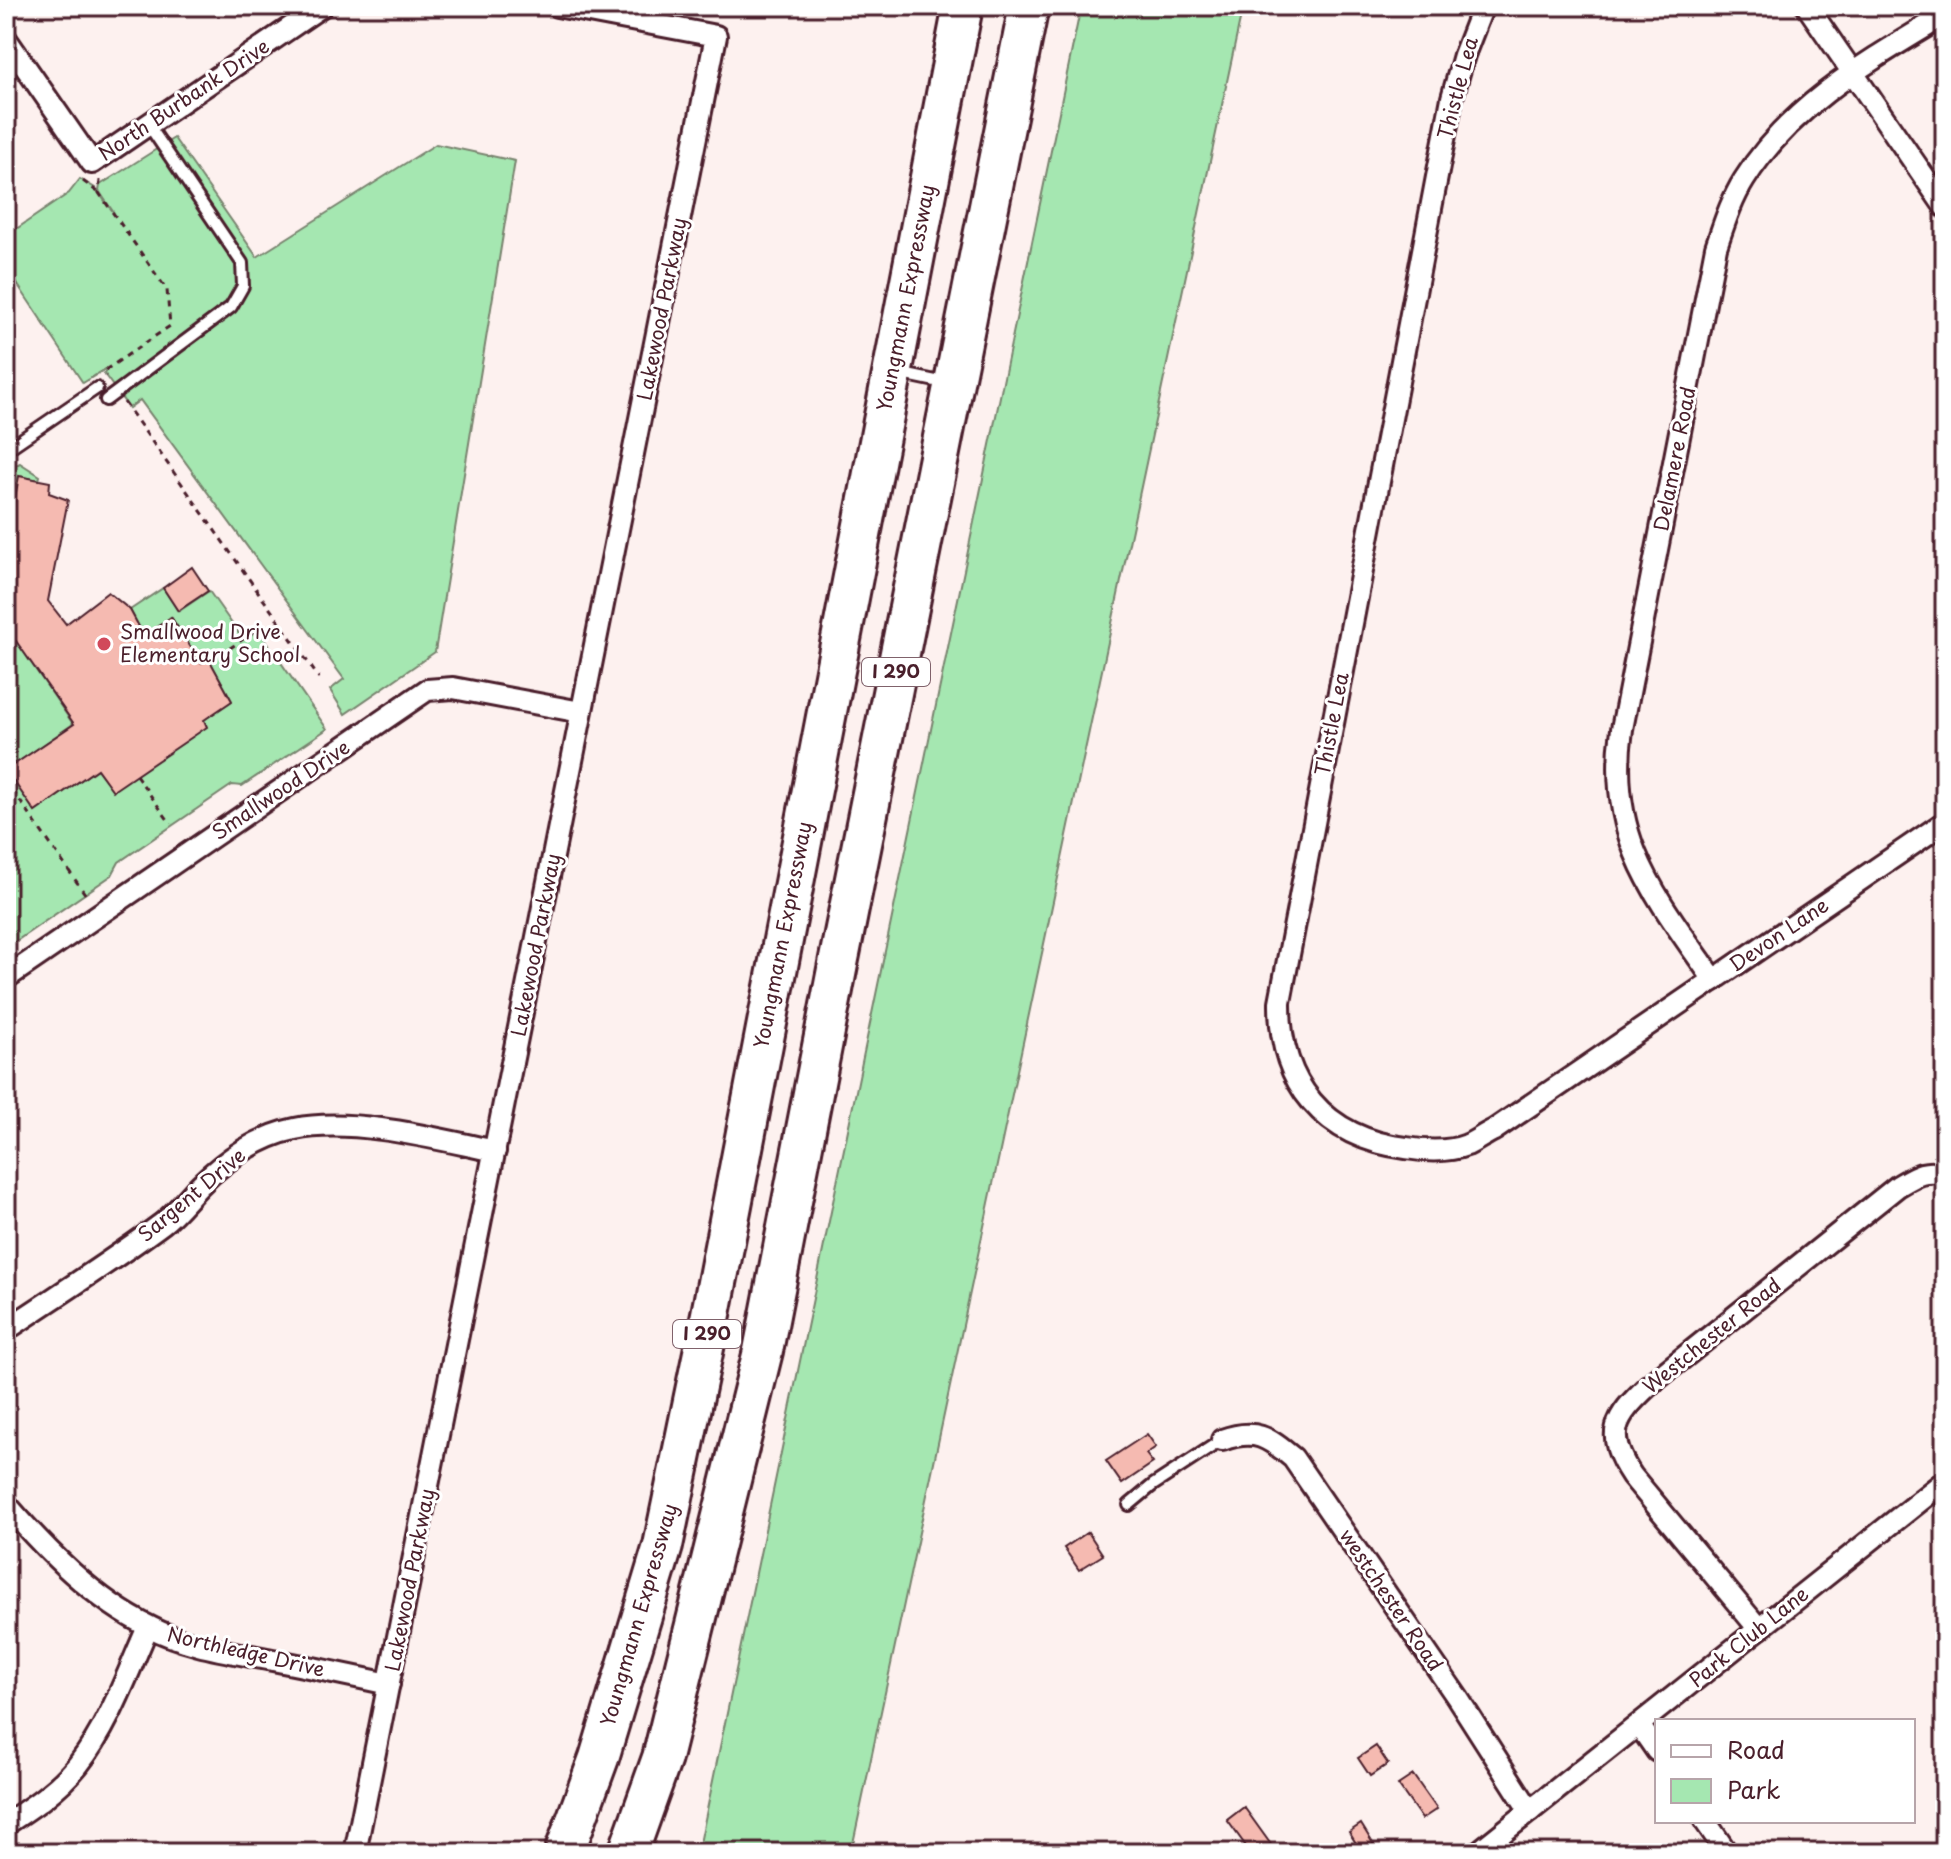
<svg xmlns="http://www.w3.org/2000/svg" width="1951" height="1859" viewBox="0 0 1951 1859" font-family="'Playpen Sans',sans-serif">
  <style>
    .green { fill: #a5e7b1; stroke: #78836e; stroke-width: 2 }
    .building { fill: #f5bab1; stroke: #4a1f2b; stroke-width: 2 }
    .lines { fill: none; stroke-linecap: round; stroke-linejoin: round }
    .lane-casing { stroke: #4a1f2b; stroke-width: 16 }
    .street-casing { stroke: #4a1f2b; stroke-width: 26 }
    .highway-casing { stroke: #4a1f2b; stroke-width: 44 }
    .path { stroke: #4a1f2b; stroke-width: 3; stroke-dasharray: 6 6; stroke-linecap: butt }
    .lane { stroke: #fff; stroke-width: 10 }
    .street { stroke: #fff; stroke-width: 20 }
    .highway { stroke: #fff; stroke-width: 38 }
    .poi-dot { fill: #d1495b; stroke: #fff; stroke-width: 3 }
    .labels { text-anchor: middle; stroke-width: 6; stroke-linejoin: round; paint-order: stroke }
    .shield { fill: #fff; stroke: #80626b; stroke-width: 2 }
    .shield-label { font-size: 18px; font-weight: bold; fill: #4a1f2b }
    .street-label { font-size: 20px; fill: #4a1f2b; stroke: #fff }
    .poi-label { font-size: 20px; fill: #4a1f2b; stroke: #fff; text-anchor: start }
  </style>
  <rect width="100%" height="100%" fill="#fdf1ef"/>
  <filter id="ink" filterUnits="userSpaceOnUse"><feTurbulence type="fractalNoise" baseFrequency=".0125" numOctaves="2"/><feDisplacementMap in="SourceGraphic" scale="16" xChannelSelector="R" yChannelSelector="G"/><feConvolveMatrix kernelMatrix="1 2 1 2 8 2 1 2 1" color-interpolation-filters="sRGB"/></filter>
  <g filter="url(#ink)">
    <!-- green -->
    <g class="green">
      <polygon points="1081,6 1243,6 851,1853 698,1853"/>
      <polygon points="174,138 257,257 436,144 515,161 435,652 345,714 330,690 344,679 140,400 129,408 104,374 107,368 83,383 6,267 6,236 69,193 80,179 95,188 114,213 99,191 100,185"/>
      <polygon points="20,463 40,476 39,480 19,476 6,547 6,470"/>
      <polygon points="163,588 179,611 209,591 242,638 257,628 327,729 242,786 232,785 119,862 112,875 6,948 6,647 16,641 73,724 7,770 35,811 97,769 113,790 206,727 204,720 232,701 209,659 201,663 171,618 144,636 130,610"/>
    </g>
    <!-- building -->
    <g class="building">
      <polygon points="19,476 50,482 49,493 68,500 48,601 66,624 108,592 130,610 144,636 171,617 201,663 209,659 232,701 204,720 207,727 113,791 97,769 35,812 6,770 74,724 16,641 6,647 6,547"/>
      <polygon points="192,567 208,591 178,611 163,588"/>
      <polygon points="1147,1434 1156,1447 1146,1454 1153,1463 1122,1484 1106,1461"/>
      <polygon points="1088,1532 1103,1555 1079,1570 1064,1548"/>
      <polygon points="1376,1746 1388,1764 1370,1776 1358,1758"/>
      <polygon points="1413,1775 1437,1809 1422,1819 1398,1785"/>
      <polygon points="1244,1807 1277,1853 1251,1853 1227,1820"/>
      <polygon points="1361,1824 1379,1853 1362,1853 1349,1832"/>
    </g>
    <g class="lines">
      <defs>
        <g id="lane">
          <polyline points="898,373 945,383"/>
          <polyline points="106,400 231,307 243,286 242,263 148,124"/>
          <polyline points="6,450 97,388"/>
          <polyline points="1129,1505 1153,1485 1222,1440"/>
        </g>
        <g id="street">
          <path d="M1483 6 1464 55 1452 98 1280 1002C1279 1083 1324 1138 1406 1148 1425 1151 1449 1152 1467 1145 1476 1141 1485 1134 1494 1130L1945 822"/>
          <polyline points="1807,6 1945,207"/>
          <polyline points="6,39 92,163 322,6"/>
          <polyline points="6,978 427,690 453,688 581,712"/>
          <path d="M1714 980C1655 895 1606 838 1622 729L1716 247C1724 224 1731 201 1744 180 1791 104 1871 60 1945 15"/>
          <path d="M6 1330C58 1295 112 1261 163 1223 177 1212 188 1197 201 1184 226 1159 260 1136 295 1129 353 1117 437 1139 495 1151"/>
          <path d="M1222 1440C1255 1428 1268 1437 1293 1458L1457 1697 1530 1811"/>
          <path d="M6 1504C46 1550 94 1600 150 1627 184 1645 225 1651 262 1658 305 1666 347 1675 389 1684"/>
          <path d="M1759 1629 1632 1476C1604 1434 1614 1418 1648 1386L1898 1186C1917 1175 1923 1170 1945 1174"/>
          <polyline points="1639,1725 1657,1751"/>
          <polyline points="1705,1821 1727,1853"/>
          <path d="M6 1824C32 1807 58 1790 78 1765 109 1726 128 1672 148 1627"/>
          <polyline points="355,1853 716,36 557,6"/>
          <polyline points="1477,1853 1945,1481"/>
        </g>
        <g id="highway">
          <polyline points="564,1853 599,1758 663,1546 711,1314 963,6"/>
          <polyline points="628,1853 662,1758 763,1351 839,959 1029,6"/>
        </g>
      </defs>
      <!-- lane casing -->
      <use href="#lane" class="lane-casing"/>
      <!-- street casing -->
      <use href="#street" class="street-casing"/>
      <!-- highway casing -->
      <use href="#highway" class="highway-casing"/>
      <!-- path -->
      <g class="path">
        <polyline points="100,180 99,193 167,290 170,326 107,369 104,374 106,376"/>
        <polyline points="83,181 99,193"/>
        <polyline points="124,402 319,678"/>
        <polyline points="210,662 259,628"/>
        <polyline points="136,775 171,824"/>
        <polyline points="6,781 88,898"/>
      </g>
      <!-- lane -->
      <use href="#lane" class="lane"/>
      <!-- street -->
      <use href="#street" class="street"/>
      <!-- highway -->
      <use href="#highway" class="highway"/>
    </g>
  </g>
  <!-- markers -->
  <circle class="poi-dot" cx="104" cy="644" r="8"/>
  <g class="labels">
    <!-- shield labels -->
    <g class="shield">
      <rect x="862" y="658" width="68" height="28" rx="6"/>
      <rect x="673" y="1320" width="68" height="28" rx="6"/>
    </g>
    <g class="shield-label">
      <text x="896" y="678">I 290</text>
      <text x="707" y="1340">I 290</text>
    </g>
    <!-- street labels -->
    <g class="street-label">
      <text transform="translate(1458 88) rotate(-75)" y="7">Thistle Lea</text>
      <text transform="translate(184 100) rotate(-34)" y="7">North Burbank Drive</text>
      <text transform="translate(906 298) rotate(-79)" y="7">Youngmann Expressway</text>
      <text transform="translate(662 309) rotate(-79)" y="7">Lakewood Parkway</text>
      <text transform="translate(1675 459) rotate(-79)" y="7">Delamere Road</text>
      <text transform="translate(1332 724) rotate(-79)" y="7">Thistle Lea</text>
      <text transform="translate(281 790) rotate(-34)" y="7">Smallwood Drive</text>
      <text transform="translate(783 935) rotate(-79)" y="7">Youngmann Expressway</text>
      <text transform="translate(1779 935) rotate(-34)" y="7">Devon Lane</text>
      <text transform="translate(536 945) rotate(-79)" y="7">Lakewood Parkway</text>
      <text transform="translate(192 1195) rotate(-40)" y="7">Sargent Drive</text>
      <text transform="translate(1712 1336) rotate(-39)" y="7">Westchester Road</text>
      <text transform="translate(410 1580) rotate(-79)" y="7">Lakewood Parkway</text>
      <text transform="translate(1391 1600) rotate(56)" y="7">westchester Road</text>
      <text transform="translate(639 1615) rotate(-74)" y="7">Youngmann Expressway</text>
      <text transform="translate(1749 1637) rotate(-39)" y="7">Park Club Lane</text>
      <text transform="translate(246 1652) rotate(13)" y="7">Northledge Drive</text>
    </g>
    <!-- poi labels -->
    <g class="poi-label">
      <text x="120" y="639">Smallwood Drive<tspan x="120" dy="23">Elementary School</tspan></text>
    </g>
  </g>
  <!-- margin -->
  <rect width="1951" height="1859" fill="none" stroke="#fff" stroke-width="32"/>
  <rect x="16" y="16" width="1919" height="1827" fill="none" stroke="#4a1f2b" stroke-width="3" filter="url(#ink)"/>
  <!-- legend -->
  <rect x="1655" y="1719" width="260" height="104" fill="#ffffff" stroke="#b7a5aa" stroke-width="2"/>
  <rect x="1671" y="1745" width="40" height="12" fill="#ffffff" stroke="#b7a5aa" stroke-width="2"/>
  <text x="1727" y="1759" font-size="24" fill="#4a1f2b">Road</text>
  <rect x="1671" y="1779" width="40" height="24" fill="#a5e7b1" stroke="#b7a5aa" stroke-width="2"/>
  <text x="1727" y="1799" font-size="24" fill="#4a1f2b">Park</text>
</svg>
